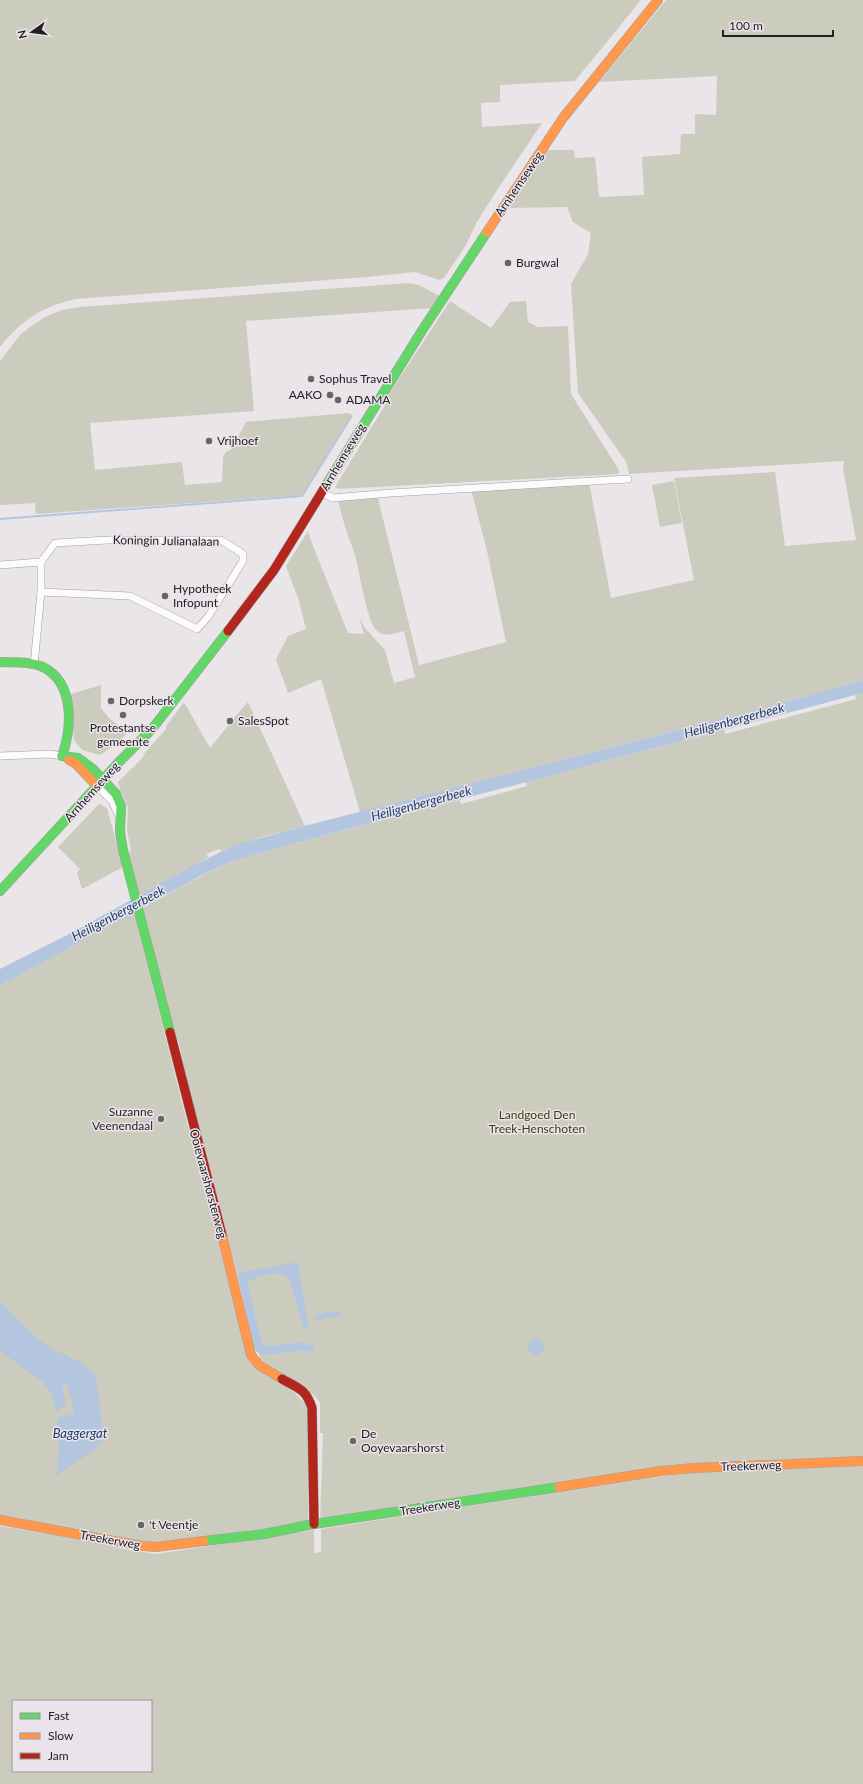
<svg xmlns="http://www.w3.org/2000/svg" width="863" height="1784" viewBox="0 0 863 1784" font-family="Lato,sans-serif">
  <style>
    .green { fill: #ccccbe; fill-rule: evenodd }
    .water { fill: #b4c6df }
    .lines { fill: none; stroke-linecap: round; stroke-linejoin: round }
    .stream { stroke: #b4c6df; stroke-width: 2 }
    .street-casing { stroke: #a29fa2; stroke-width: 8 }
    .fast-casing { stroke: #a29fa2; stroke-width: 10 }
    .slow-casing { stroke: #a29fa2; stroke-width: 10 }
    .jam-casing { stroke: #a29fa2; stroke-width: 10 }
    .street { stroke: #fcfbfc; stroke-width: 7 }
    .fast { stroke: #63d668; stroke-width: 9 }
    .slow { stroke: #ff974d; stroke-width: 9 }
    .jam { stroke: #b3261e; stroke-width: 9 }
    .poi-dot { fill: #686568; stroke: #eae4ea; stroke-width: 1.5 }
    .labels { text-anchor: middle; stroke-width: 3; stroke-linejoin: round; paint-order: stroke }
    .street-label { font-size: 12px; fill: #222022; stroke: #eae4ea }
    .poi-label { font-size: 12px; fill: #222022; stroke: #eae4ea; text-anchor: start }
    .park-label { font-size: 12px; fill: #3a3c07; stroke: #eae4ea }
    .water-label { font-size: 13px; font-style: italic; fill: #1b3e6b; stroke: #eae4ea }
  </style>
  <rect width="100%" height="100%" fill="#e9e5e9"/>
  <!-- green -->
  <g class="green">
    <path d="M0 0H641L575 81 500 85V102L481 103 482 127 542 123 495 193 477 222 466 245 444 278 439 280 415 272 367 277 76 299C41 307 22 320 0 347Z"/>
    <path d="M666 0H863V680L764 708 360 812 321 679 288 693 276 659 288 636 306 629 298 598 286 566 308 531 313 546 348 633 364 634 359 617 365 628 385 650 394 683 415 677 404 631C396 633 385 638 377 631 366 622 359 564 353 549 346 531 341 514 337 496L377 494 419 665 506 642 487 551 471 489 589 482 611 598 694 580 674 478 775 472 785 546 856 540 843 469 844 461 629 474 626 462 578 393 571 284 588 254 591 233 573 222 567 207 509 208 547 150H574L575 158 595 157 599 197 644 195 642 157 680 154 681 134H695V114L716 115 717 76 599 82Z"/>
    <polygon points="409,283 419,285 440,296 432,308 246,321 254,411 90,423 95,470 182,462 185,485 222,482 223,457 226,452 232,449 246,422 348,413 353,415 305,491 304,495 36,514 35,503 0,505 0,361 20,335 30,327 45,317 62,310 80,307"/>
    <polygon points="450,301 491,328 510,302 526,301 528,322 538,327 568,326 571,394 619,470 619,474 338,489 335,487 384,407 389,394"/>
    <polygon points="674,481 682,523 660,527 652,485"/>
    <polygon points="101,685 101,708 109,718 127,733 118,743 100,755 82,750 74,740 71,694"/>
    <polygon points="863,693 863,1458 790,1459 694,1464 320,1523 323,1433 320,1433 320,1403 314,1395 264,1362 260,1358 243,1272 237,1273 188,1087 179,1043 173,1032 141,909 203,875 230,862 292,844 460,800 461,804 527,786 526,782 724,730 725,734 856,699 855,695"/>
    <path d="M184 702 210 748C223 733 234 717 248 702L305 826 258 838 221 851 219 849 206 854 209 857 138 896 129 852 131 851 127 830 128 808 120 789 118 782 131 769 133 768 144 756 143 755 166 729V726Z"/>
    <polygon points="99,804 107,808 123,867 82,889 77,873 80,869 58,847"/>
    <polygon points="134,912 183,1107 244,1340 253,1361 294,1392 308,1407 308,1522 189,1541 150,1543 101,1533 101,1537 0,1521 0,986"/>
    <path d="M863 1466V1784H0V1526L73 1538 129 1550 156 1554 314 1530V1553L321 1552V1529L651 1478 697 1472ZM13 1701H151V1771H13Z"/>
  </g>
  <!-- water -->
  <g class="water">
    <polygon points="863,680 863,693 292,844 230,862 202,875 0,986 0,969 73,932 190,867 235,845 316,823 764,708"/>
    <path d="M298 1262 309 1329 307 1330 303 1327 290 1280C283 1269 257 1274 248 1283V1286L262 1344 267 1346 305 1342 313 1346 315 1353C297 1346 271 1359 259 1353 254 1351 253 1344 252 1340L237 1273Z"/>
    <path d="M0 1302C14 1316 28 1331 43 1343 60 1356 85 1358 96 1378L104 1438 95 1449 56 1476 59 1451 57 1418 75 1413 67 1384 63 1385 62 1387 66 1404 65 1406 56 1411 51 1393 42 1382 0 1351Z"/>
    <polygon points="335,1311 341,1313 341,1315 316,1321 314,1319 317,1314"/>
    <circle cx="536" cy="1347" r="8"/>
  </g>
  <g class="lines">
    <!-- stream -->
    <polyline class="stream" points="0,519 302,496 351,417"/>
    <defs>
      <g id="street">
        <polyline points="321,492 333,498 391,493 628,479"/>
        <polyline points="0,565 41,562 55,543 108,540 221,540 243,554 243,561 208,617 197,629 130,596 41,592"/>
        <polyline points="34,665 41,592 41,562"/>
        <polyline points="0,756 50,754 62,756"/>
        <polyline points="97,786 112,801 119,816"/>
      </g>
      <g id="fast">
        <polyline points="325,487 423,329 487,232"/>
        <path d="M0 662C13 663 31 661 43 667 75 683 72 728 62 756"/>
        <polyline points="62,756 78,758 93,769 116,794 121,806 120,832 123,850 170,1032"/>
        <polyline points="0,891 119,762 152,729 228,631"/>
        <polyline points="204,1541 264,1534 308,1525 559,1487"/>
      </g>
      <g id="slow">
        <polyline points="487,232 563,118 658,0"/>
        <polyline points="69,760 76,764 97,786"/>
        <polyline points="222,1235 251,1355 259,1365 282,1379"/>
        <polyline points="559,1487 661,1471 694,1468 863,1461"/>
        <polyline points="0,1520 142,1546 156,1547 204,1541"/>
      </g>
      <g id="jam">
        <polyline points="228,631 274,570 325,487"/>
        <polyline points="170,1032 222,1235"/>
        <path d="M282 1379C298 1388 306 1389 312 1408L314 1524"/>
      </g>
    </defs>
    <!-- street casing -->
    <use href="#street" class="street-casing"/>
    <!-- fast casing -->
    <use href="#fast" class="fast-casing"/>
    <!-- slow casing -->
    <use href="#slow" class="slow-casing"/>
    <!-- jam casing -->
    <use href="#jam" class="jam-casing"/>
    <!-- street -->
    <use href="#street" class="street"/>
    <!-- fast -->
    <use href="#fast" class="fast"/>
    <!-- slow -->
    <use href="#slow" class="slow"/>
    <!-- jam -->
    <use href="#jam" class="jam"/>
  </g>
  <!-- markers -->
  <g class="poi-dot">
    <circle cx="508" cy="263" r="4"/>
    <circle cx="311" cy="379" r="4"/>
    <circle cx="330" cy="395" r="4"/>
    <circle cx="338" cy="400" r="4"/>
    <circle cx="209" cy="441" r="4"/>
    <circle cx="165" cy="596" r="4"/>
    <circle cx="111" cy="701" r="4"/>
    <circle cx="123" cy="715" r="4"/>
    <circle cx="230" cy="721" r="4"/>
    <circle cx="161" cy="1119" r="4"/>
    <circle cx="353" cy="1441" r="4"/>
    <circle cx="141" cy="1525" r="4"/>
  </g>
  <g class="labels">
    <!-- street labels -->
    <g class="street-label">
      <text transform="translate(519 184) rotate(-56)" y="4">Arnhemseweg</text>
      <text transform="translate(343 457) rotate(-59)" y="4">Arnhemseweg</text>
      <text transform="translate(166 541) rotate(1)" y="4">Koningin Julianalaan</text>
      <text transform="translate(92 792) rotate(-48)" y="4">Arnhemseweg</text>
      <text transform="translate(208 1184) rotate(75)" y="4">Ooievaarshorsterweg</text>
      <text transform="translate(751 1466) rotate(-2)" y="4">Treekerweg</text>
      <text transform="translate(430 1507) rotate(-9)" y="4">Treekerweg</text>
      <text transform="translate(110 1540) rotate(10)" y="4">Treekerweg</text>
    </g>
    <!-- poi labels -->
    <g class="poi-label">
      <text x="516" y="267">Burgwal</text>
      <text x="319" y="383">Sophus Travel</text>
      <text x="322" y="399" text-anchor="end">AAKO</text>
      <text x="346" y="404">ADAMA</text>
      <text x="217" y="445">Vrijhoef</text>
      <text x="173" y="593">Hypotheek<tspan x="173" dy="14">Infopunt</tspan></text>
      <text x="119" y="705">Dorpskerk</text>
      <text x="238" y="725">SalesSpot</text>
      <text x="123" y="732" text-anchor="middle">Protestantse<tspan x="123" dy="14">gemeente</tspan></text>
      <text x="153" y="1116" text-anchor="end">Suzanne<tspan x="153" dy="14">Veenendaal</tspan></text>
      <text x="361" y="1438">De<tspan x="361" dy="14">Ooyevaarshorst</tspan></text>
      <text x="149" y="1529">'t Veentje</text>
    </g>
    <!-- park labels -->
    <g class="park-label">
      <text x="537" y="1119">Landgoed Den<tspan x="537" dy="14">Treek-Henschoten</tspan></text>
    </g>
    <!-- water labels -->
    <g class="water-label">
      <text transform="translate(734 720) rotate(-15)" y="5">Heiligenbergerbeek</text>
      <text transform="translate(421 803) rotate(-15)" y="5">Heiligenbergerbeek</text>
      <text transform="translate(118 913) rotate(-28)" y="5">Heiligenbergerbeek</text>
      <text x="80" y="1438">Baggergat</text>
    </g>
  </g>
  <!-- legend -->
  <rect x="12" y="1700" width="140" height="72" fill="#eae4ea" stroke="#9a969a"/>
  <rect x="20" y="1713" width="20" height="6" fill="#63d668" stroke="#9a969a"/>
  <text x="48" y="1720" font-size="12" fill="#222022">Fast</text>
  <rect x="20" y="1733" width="20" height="6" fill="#ff974d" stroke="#9a969a"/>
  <text x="48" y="1740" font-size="12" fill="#222022">Slow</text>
  <rect x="20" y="1753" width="20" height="6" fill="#b3261e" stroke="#9a969a"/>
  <text x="48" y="1760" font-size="12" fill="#222022">Jam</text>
  <!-- north arrow -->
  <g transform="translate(32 32) rotate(256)" stroke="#eae4ea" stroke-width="3" paint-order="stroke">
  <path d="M0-3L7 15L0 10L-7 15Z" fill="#222022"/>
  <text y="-6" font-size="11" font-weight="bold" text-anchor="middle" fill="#222022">N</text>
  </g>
  <!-- scale -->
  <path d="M723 30v6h110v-6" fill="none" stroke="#222022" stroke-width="2"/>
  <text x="729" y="30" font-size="12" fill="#222022" stroke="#eae4ea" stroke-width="3" paint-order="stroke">100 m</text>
</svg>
